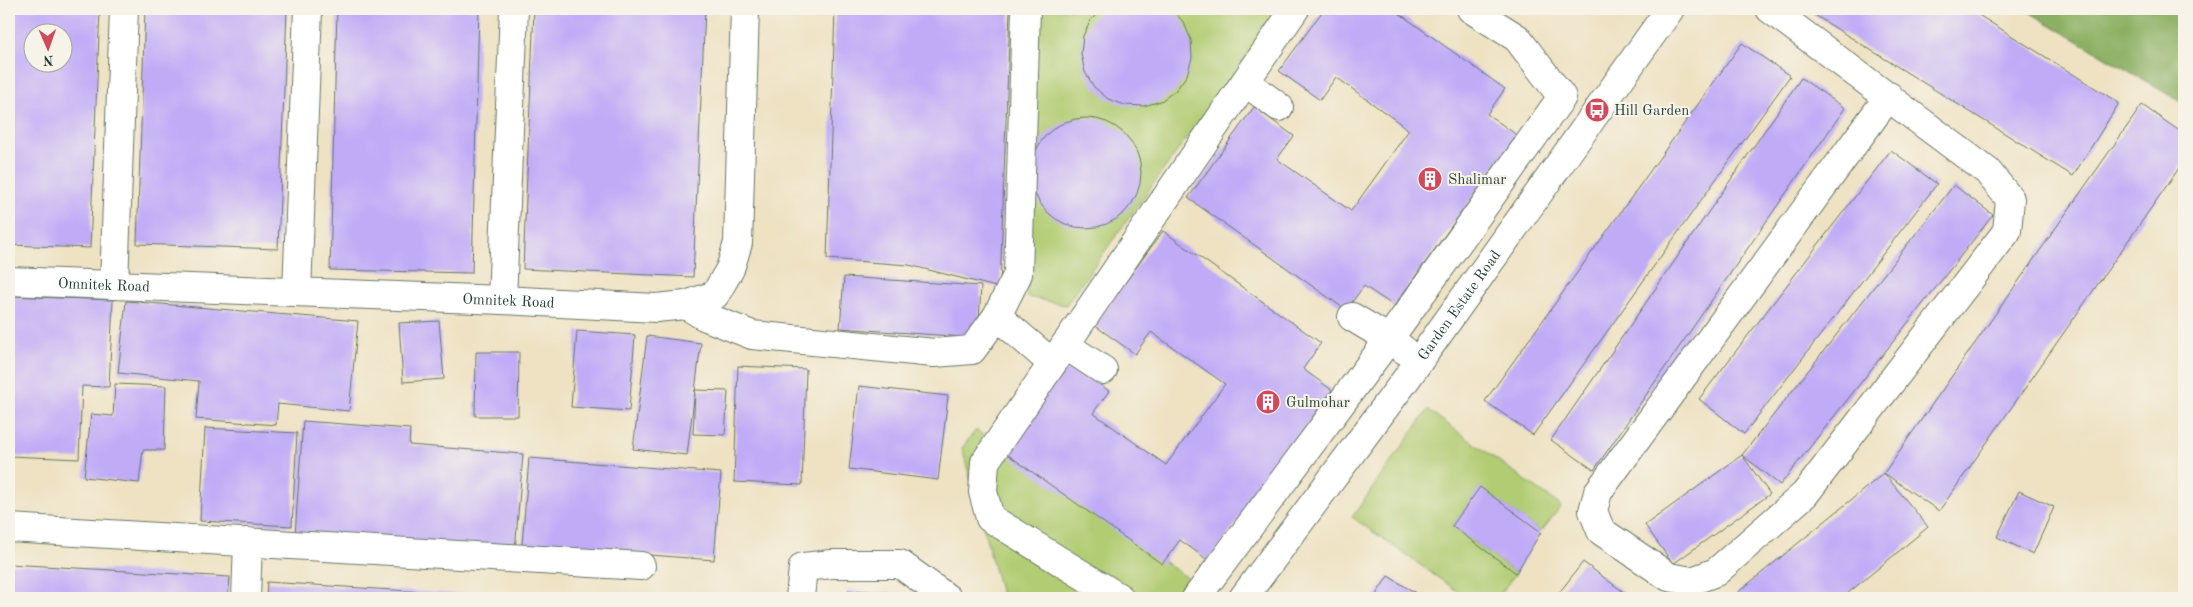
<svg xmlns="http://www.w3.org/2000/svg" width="2193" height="607" viewBox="0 0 2193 607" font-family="'Old Standard TT',serif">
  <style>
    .green { fill: #b1cc72; stroke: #688453 }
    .forest { fill: #8cb064; stroke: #56764c }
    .building { fill: #c0abf7; fill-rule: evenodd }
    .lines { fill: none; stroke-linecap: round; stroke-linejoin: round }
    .minor-casing { stroke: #677766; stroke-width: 30 }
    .minor { stroke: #fff; stroke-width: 28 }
    .labels { text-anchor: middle; stroke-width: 4; stroke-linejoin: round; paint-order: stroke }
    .poi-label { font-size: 15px; fill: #1f3d34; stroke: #f7f3e8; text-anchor: start }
    .street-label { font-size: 15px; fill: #1f3d34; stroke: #f7f3e8 }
  </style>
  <rect width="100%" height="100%" fill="#f7f3e8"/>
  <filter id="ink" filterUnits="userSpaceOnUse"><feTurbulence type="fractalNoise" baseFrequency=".02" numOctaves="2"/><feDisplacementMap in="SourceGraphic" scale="10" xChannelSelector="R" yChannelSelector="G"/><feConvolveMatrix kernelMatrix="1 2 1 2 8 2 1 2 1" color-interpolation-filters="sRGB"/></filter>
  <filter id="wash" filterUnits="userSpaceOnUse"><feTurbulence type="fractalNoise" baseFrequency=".0096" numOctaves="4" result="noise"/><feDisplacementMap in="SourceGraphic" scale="20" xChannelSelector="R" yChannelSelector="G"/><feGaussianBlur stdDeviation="1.12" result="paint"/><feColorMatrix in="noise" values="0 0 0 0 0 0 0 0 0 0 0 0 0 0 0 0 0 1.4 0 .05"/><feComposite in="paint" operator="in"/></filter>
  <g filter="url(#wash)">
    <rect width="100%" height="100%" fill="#eee2c3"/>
    <!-- green -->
    <g class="green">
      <polygon points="1035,9 1280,9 1066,305 1027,297"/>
      <polygon points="1428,410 1561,506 1541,532 1480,488 1452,526 1516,573 1497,598 1467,598 1352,517"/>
      <polygon points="976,430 1216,598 1002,598 962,448"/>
    </g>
    <!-- forest -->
    <polygon class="forest" points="2024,9 2184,9 2184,104"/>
    <g id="blocks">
      <!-- building -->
      <g class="building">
        <path d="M9 9H100L90 248 9 245ZM32 32H62V62H32Z"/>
        <polygon points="145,9 287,9 278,249 137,244"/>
        <polygon points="337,9 479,9 472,273 330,270"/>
        <polygon points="534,9 705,9 693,277 523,269"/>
        <polygon points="835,9 1010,9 1000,288 909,265 827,259"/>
        <polygon points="1102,9 1172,9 1184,23 1191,40 1192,58 1187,75 1176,90 1161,101 1144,106 1125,105 1108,99 1094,87 1085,72 1081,54 1083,36 1091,20"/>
        <polygon points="1324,9 1393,9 1505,89 1487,114 1517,135 1394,306 1364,286 1346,310 1188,198 1254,107 1294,136 1277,159 1351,211 1409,130 1336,77 1320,100 1279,71"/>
        <polygon points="1805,9 1969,9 2119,103 2073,176"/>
        <polygon points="1742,43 1790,76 1533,435 1485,401"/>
        <polygon points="1801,78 1845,108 1594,470 1551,440"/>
        <polygon points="2142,105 2184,134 2184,161 1939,511 1884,473"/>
        <circle cx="1086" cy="173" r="55"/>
        <polygon points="1891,150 1937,184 1744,434 1699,399"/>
        <polygon points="1954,185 1993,215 1780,485 1742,455 1770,494 1673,564 1645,525 1742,455"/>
        <polygon points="1163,231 1321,343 1303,369 1332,390 1209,561 1180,540 1162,564 1004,452 1069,362 1109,391 1093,413 1166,465 1225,384 1151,332 1135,354 1094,325"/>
        <polygon points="844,277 981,286 978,338 840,328"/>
        <polygon points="9,296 113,300 109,387 82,386 79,459 9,456"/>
        <polygon points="126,301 358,321 349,411 278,404 276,425 196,419 199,381 118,373"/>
        <polygon points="439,321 444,379 403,382 399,323"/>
        <polygon points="577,331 635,335 629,411 571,407"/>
        <polygon points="647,336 701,343 687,455 633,449"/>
        <polygon points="476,352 519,352 518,416 475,416"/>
        <polygon points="738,366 806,369 802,485 734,482"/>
        <polygon points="115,384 166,386 164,450 143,450 139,483 84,477 91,414 113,416"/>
        <polygon points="859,386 948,396 938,480 849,469"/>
        <polygon points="695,390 728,391 725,435 693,434"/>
        <polygon points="303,421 410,429 409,445 523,454 515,551 295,535"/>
        <polygon points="205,428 297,433 292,526 200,521"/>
        <polygon points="529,458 721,473 714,560 522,545"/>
        <polygon points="1884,473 1928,527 1881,566 1842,598 1731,598"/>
        <polygon points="1480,487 1541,532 1516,573 1452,526"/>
        <polygon points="2019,491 2054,507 2033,554 1997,537"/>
        <polygon points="1583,562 1625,593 1621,598 1555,598"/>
        <polygon points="9,564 230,577 228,598 9,598"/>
        <polygon points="1388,576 1424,598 1374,598"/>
        <polygon points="267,582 503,597 503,598 266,598"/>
        <polygon points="848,590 912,594 912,598 847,598"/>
      </g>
    </g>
  </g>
  <g filter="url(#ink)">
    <use href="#blocks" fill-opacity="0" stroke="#677766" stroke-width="1"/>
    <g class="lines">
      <defs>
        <g id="minor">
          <polyline points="1770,9 1987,171 2010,199 2007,231 1805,494 1716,572 1692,581 1669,577 1601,531 1593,511 1598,492 1889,96"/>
          <polyline points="1245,82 1279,107"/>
          <path id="s1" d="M9 281 502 300 656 308 686 305 715 295 730 269 738 243 745 9"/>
          <polyline points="114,285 124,9"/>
          <polyline points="297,292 308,9"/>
          <polyline points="502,300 514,9"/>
          <polyline points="686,305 704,316 752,335 934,353 972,350 997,316 1018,274 1026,9"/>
          <polyline points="997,316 1052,363"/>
          <polyline points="1352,317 1389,339 1404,350"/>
          <polyline points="1065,345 1103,370"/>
          <polyline points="9,528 641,566"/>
          <polyline points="246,598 248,542"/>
          <polyline points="800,598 803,567 832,564 900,564 947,598"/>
          <polyline points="1120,598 990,518 983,492 985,462 1295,9"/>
          <polyline points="1196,598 1389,339 1562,97 1517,38 1471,9"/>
          <path id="s2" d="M1243 598 1407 378 1670 9"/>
        </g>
      </defs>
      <!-- minor casing -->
      <use href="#minor" class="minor-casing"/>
      <!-- minor -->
      <use href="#minor" class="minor"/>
    </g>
  </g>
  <!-- icons -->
  <defs>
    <symbol id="bus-disc" viewBox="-11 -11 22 22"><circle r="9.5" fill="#d1495b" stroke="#f7f3e8"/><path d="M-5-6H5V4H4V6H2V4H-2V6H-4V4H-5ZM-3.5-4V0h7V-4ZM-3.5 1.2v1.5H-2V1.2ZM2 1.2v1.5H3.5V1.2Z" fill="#fff"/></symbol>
    <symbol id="building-disc" viewBox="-11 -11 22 22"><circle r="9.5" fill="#d1495b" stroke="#f7f3e8"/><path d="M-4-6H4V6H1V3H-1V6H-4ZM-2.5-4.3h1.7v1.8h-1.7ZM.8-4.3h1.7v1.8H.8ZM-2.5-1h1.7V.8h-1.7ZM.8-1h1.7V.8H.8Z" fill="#fff"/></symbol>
  </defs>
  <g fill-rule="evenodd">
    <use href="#bus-disc" x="1583" y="96" width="28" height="28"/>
    <use href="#building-disc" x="1416" y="165" width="28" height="28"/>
    <use href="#building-disc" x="1254" y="388" width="28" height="28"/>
  </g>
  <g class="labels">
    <!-- poi labels -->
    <g class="poi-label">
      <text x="1614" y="115">Hill Garden</text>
      <text x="1448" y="184">Shalimar</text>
      <text x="1286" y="407">Gulmohar</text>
    </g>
    <!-- street labels -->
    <g class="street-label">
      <text dy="5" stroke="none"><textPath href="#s1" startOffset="95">Omnitek Road</textPath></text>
      <text dy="5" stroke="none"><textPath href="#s1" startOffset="500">Omnitek Road</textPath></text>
      <text dy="5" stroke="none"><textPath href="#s2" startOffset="364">Garden Estate Road</textPath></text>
    </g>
  </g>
  <!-- margin -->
  <rect width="2193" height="607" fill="none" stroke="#f7f3e8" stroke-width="30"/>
  <!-- north arrow -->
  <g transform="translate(48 48) rotate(178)"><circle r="24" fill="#f7f3e8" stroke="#a1aaa0"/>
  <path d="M0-4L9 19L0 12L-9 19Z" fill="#d1495b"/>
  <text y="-8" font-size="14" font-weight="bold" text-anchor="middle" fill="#1f3d34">N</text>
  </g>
</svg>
